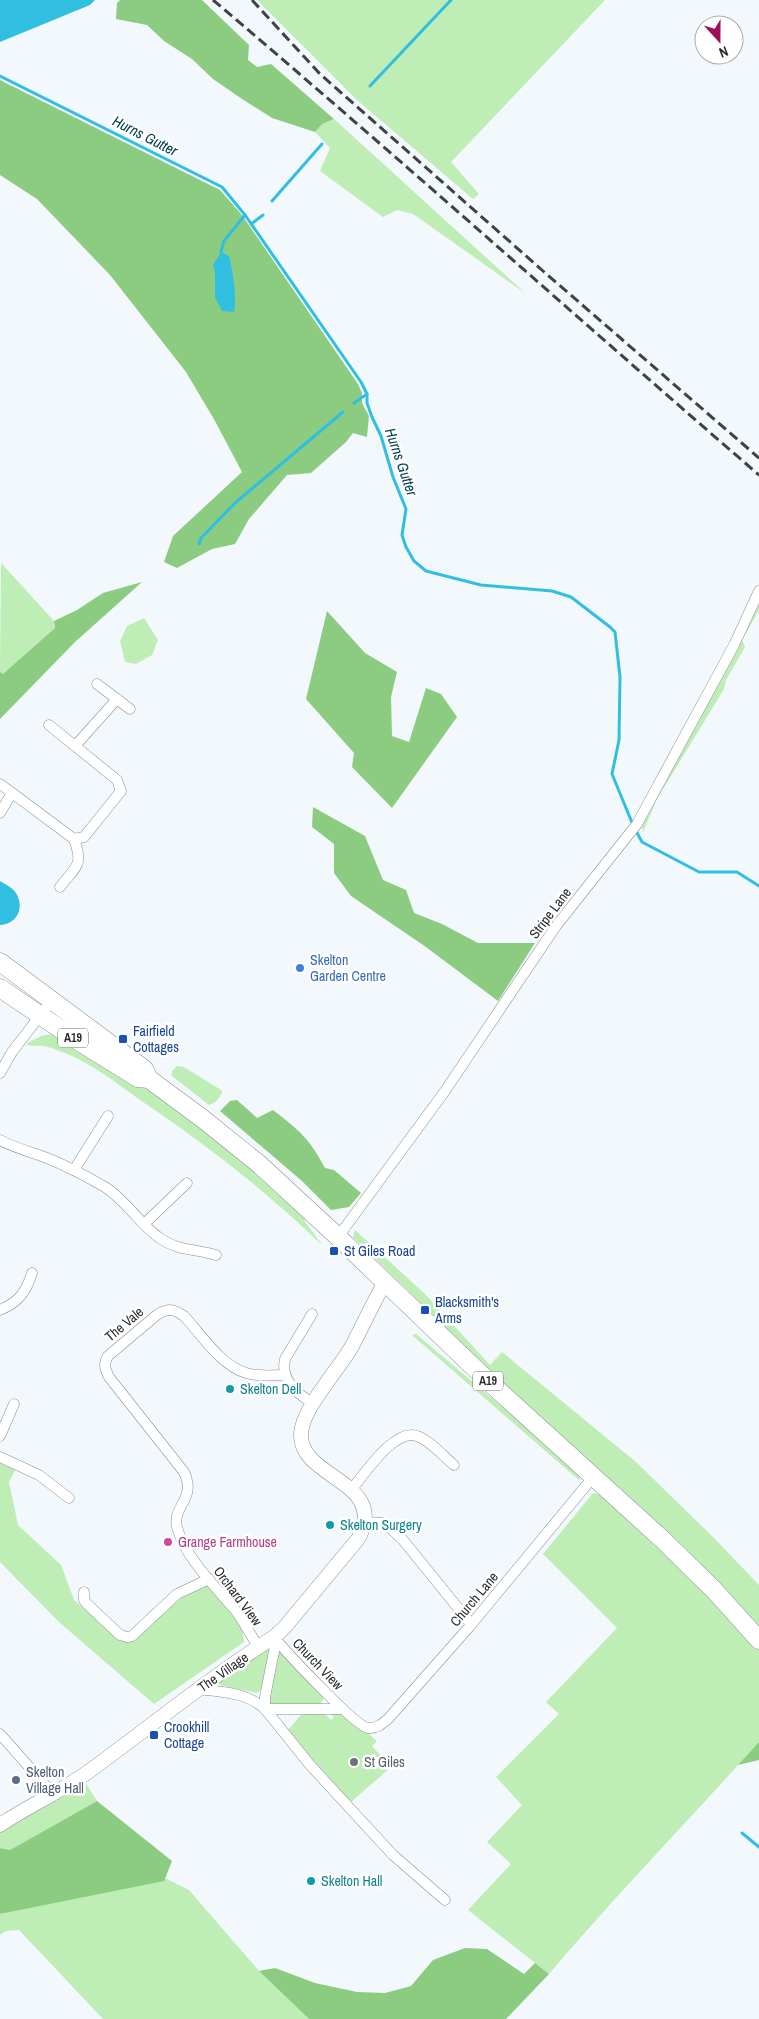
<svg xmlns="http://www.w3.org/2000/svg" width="759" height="2019" viewBox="0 0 759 2019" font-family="'Archivo Narrow',sans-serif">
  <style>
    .green { fill: #beedb5 }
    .forest { fill: #8ccc80 }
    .water { fill: #31bfe1 }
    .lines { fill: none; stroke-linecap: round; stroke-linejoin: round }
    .stream { stroke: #31bfe1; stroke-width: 3 }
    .street-casing { stroke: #898e92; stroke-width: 11 }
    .secondary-casing { stroke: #898e92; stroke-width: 15 }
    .highway-casing { stroke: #898e92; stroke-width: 19 }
    .street { stroke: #fff; stroke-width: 10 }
    .secondary { stroke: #fff; stroke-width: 14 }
    .highway { stroke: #fff; stroke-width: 18 }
    .rail { stroke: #3f4243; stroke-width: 3; stroke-dasharray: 10 5; stroke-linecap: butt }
    .shop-dot { fill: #3f7fe0; stroke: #fff; stroke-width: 2 }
    .transit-dot { fill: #1a4fb4; stroke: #fff; stroke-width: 2 }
    .culture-dot { fill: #0f9aa8; stroke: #fff; stroke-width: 2 }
    .hotel-dot { fill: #d1479c; stroke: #fff; stroke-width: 2 }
    .worship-dot { fill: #6b7280; stroke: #fff; stroke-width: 2 }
    .service-dot { fill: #5c6f8a; stroke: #fff; stroke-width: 2 }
    .labels { text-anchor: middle; stroke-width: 5; stroke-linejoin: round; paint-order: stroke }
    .shield { fill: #fff; stroke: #6a6b6c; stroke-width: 1 }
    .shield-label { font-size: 12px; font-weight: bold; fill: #2a2c2d }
    .street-label { font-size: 14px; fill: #2a2c2d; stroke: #fff }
    .shop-label { font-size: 14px; fill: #366cbe; stroke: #fff; text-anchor: start }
    .transit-label { font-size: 14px; fill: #164399; stroke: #fff; text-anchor: start }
    .culture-label { font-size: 14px; fill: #0d838f; stroke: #fff; text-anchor: start }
    .hotel-label { font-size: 14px; fill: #b23c85; stroke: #fff; text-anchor: start }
    .worship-label { font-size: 14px; fill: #5b616d; stroke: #fff; text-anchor: start }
    .service-label { font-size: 14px; fill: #4e5e75; stroke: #fff; text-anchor: start }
    .water-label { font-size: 15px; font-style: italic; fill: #044350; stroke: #fff }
  </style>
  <rect width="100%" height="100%" fill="#f3f8fd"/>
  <!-- green -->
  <g class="green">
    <polygon points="257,0 605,0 451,162 479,194 473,199 357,100"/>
    <polygon points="334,119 525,293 413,214 397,210 383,217 320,171 330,148 315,132 322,124"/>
    <polygon points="1,563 54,621 55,628 3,675 0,672"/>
    <polygon points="759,598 759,610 742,640 745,647 726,680 724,689 657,799 643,832 641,821"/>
    <polygon points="144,618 158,640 152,655 136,664 125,662 120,641 127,626"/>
    <path d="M51 1034C71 1038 88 1051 105 1061 178 1105 247 1158 306 1218L304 1220 322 1245C267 1192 207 1145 143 1102 123 1088 102 1071 80 1060 69 1054 56 1049 44 1046 37 1045 33 1047 26 1044L41 1036Z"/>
    <path d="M177 1066 184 1067 221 1090 222 1093C219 1098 216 1103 209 1105L172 1076V1071Z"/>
    <polygon points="355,1230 424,1293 490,1365 502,1352 636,1462 714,1538 759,1585 759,1629 452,1337 420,1302 353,1237"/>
    <polygon points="416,1334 578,1471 580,1481 412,1335"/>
    <polygon points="0,1461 16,1469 9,1482 18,1525 61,1565 74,1600 119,1639 130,1641 190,1591 209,1585 242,1627 244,1642 154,1704 59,1622 0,1562"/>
    <path d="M593 1493 601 1495 697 1582 759 1650V1742C689 1820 616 1895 549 1974L468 1910 511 1864 487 1842 522 1805 496 1777 559 1714 546 1702 617 1628 543 1554Z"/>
    <polygon points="273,1643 263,1688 257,1693 220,1685 214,1681"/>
    <polygon points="277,1647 323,1696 323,1700 319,1705 272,1706 267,1697"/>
    <polygon points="323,1712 331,1720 334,1717 329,1712 344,1713 377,1741 372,1746 391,1767 351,1802 287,1731 301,1715"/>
    <polygon points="85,1782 97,1801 10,1850 0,1848 0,1831"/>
    <polygon points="165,1878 189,1890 259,1971 309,2019 103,2019 19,1930 6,1931 0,1935 0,1914"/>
  </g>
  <!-- forest -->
  <g class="forest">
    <polygon points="120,0 202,0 249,45 248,60 257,67 271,64 334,119 322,124 315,132 272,118 242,99 213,79 192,59 164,41 147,25 116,19 117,3"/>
    <polygon points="0,80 220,190 242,215 358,384 362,393 362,403 369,416 367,437 353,433 346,442 311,473 287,475 249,519 235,544 212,549 177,568 164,562 173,536 242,472 215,421 186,372 110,275 37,199 0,175"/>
    <polygon points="142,582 75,642 0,719 0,672 3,674 55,628 54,621 77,610 103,593"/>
    <polygon points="327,611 365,653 397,672 391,697 392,736 409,742 426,688 441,694 457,717 392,808 352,767 354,753 306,699"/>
    <polygon points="313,807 365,836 383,880 406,890 414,913 442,924 478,943 535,943 498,1001 426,947 351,896 334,873 334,844 312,827"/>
    <path d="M237 1100 257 1118 273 1110C300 1131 309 1138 325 1168L334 1170 361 1193 349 1207 331 1210 302 1181 220 1111 230 1101Z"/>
    <polygon points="759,1742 759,1760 738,1765"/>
    <polygon points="97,1801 172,1861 164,1881 0,1914 0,1848 10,1850"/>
    <polygon points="465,1948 487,1949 524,1974 535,1963 549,1974 506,2019 309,2019 259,1971 275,1968 315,1983 357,1992 385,1993 411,1986 433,1960"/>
  </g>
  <!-- water -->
  <g class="water">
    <polygon points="0,0 95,0 90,5 0,42"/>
    <path d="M221 252 229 256C233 273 237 294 234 312L222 311 215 297V273L213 265Z"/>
    <path d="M0 881C5 884 13 888 16 893 25 908 17 924 0 925Z"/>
  </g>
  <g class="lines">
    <!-- stream -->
    <g class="stream">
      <polyline points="0,76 222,187 245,215 361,382 367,394 367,403 372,417 381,436 393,477 406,509 402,535 406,547 414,561 426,571 481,585 552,591 571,597 610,627 615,632 620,677 619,740 612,774 633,825"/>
      <polyline points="370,86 451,0"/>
      <polyline points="272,201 322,144"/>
      <polyline points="251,224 263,215"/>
      <polyline points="221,252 224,241 245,215"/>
      <polyline points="354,403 367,394"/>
      <polyline points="199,544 201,538 235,503 343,412"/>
      <polyline points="636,831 642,842 699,872 737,872 759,886"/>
      <polyline points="742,1833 759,1847"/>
    </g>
    <defs>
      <g id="street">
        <polyline points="97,684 130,709"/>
        <polyline points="49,725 117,780 121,791 84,837 74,839"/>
        <polyline points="75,746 117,699"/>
        <polyline points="0,784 74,839"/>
        <polyline points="0,813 12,793"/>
        <path d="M60 887C76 866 84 866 74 839"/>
        <polyline points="0,1073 12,1052 52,1000"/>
        <path d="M0 1140C15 1148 31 1152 47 1158 67 1166 86 1176 105 1187 127 1201 140 1225 161 1239 179 1251 197 1249 216 1255"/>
        <polyline points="74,1170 108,1116"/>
        <polyline points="144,1224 187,1183"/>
        <polyline points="338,1237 445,1091 556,926 637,824 734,645 759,591"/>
        <path d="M0 1310C19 1302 26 1292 32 1273"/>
        <path d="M312 1314 285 1359C280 1380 297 1394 313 1403"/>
        <polyline points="0,1436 14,1404"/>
        <polyline points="0,1457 39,1475 69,1498"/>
        <path d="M351 1490C364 1475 395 1427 417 1436 431 1441 443 1456 454 1465"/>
        <polyline points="365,1522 382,1523 388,1526 403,1540 471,1624"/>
        <polyline points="84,1592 84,1600 87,1604 120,1635 127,1637 132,1636 177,1594 209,1579"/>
        <path d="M274 1637C285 1651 355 1726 368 1728 376 1729 382 1724 388 1719L470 1626 594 1476"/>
        <polyline points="276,1641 265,1697 265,1709 310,1765 393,1855 445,1900"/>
        <path d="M258 1647C251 1635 244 1622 236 1611 216 1587 185 1558 177 1527 172 1506 197 1499 184 1472L109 1377C105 1369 103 1364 108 1356L158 1314C169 1308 174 1309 184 1316 202 1335 220 1365 246 1373 259 1377 272 1375 285 1375"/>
        <path d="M198 1689C221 1692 247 1692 265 1709H343"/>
        <polyline points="0,1734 53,1794"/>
      </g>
      <path id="secondary" d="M0 1825C28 1806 60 1792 88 1772 150 1727 209 1678 274 1637L284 1628 358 1539C390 1481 299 1479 301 1434 302 1408 338 1371 352 1346 363 1325 373 1303 385 1282"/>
      <g id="highway">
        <polyline points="0,962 144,1069 149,1079 203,1119 259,1164 338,1237 487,1380 663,1540 714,1590 759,1640"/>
        <polyline points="0,988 75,1039 138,1078 149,1079"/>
      </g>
    </defs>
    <!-- street casing -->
    <use href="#street" class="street-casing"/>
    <!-- secondary casing -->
    <use href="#secondary" class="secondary-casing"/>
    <!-- highway casing -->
    <use href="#highway" class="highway-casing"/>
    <!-- street -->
    <use href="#street" class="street"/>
    <!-- secondary -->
    <use href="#secondary" class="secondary"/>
    <!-- highway -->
    <use href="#highway" class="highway"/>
    <!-- rail -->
    <g class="rail">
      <path d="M213 0C397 156 576 317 759 475"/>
      <polyline points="252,0 320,74 543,271 759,458"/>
    </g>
  </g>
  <!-- markers -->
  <circle class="shop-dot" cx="300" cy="968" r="5"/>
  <g class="transit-dot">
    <rect x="118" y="1034" width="10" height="10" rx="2.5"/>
    <rect x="329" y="1246" width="10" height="10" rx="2.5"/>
    <rect x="420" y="1305" width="10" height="10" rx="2.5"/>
    <rect x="149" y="1730" width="10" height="10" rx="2.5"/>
  </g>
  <g class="culture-dot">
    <circle cx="230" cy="1389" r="5"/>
    <circle cx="330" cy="1525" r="5"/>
    <circle cx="311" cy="1881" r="5"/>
  </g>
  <circle class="hotel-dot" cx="168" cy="1542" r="5"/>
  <circle class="worship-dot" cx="354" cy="1762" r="5"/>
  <circle class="service-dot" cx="16" cy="1780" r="5"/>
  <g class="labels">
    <!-- shield labels -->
    <g class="shield">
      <rect x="58" y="1028.5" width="30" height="19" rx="4"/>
      <rect x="473" y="1371.5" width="30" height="19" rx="4"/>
    </g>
    <g class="shield-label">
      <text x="73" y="1042">A19</text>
      <text x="488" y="1385">A19</text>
    </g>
    <!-- street labels -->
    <g class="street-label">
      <text transform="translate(550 913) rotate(-53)" y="5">Stripe Lane</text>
      <text transform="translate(124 1324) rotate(-40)" y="5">The Vale</text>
      <text transform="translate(238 1596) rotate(53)" y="5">Orchard View</text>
      <text transform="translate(474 1599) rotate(-50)" y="5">Church Lane</text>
      <text transform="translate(318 1664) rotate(46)" y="5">Church View</text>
      <text transform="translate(223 1672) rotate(-35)" y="5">The Village</text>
    </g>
    <!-- shop labels -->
    <g class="shop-label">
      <text x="310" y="965">Skelton<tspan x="310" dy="16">Garden Centre</tspan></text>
    </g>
    <!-- transit labels -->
    <g class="transit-label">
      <text x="133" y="1036">Fairfield<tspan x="133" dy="16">Cottages</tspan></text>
      <text x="344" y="1256">St Giles Road</text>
      <text x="435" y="1307">Blacksmith's<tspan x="435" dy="16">Arms</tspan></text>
      <text x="164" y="1732">Crookhill<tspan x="164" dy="16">Cottage</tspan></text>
    </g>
    <!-- culture labels -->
    <g class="culture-label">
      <text x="240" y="1394">Skelton Dell</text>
      <text x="340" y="1530">Skelton Surgery</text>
      <text x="321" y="1886">Skelton Hall</text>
    </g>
    <!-- hotel labels -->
    <g class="hotel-label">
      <text x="178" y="1547">Grange Farmhouse</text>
    </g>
    <!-- worship labels -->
    <g class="worship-label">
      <text x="364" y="1767">St Giles</text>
    </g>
    <!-- service labels -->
    <g class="service-label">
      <text x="26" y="1777">Skelton<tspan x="26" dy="16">Village Hall</tspan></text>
    </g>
    <!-- water labels -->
    <g class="water-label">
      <text transform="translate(145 136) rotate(27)" y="5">Hurns Gutter</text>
      <text transform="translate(401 462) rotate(71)" y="5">Hurns Gutter</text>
    </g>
  </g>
  <!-- north arrow -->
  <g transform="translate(719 40) rotate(159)"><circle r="24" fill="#ffffff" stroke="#aaabab"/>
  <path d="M0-4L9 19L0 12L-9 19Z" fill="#a01058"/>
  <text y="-8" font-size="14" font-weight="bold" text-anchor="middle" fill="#2a2c2d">N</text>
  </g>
</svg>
